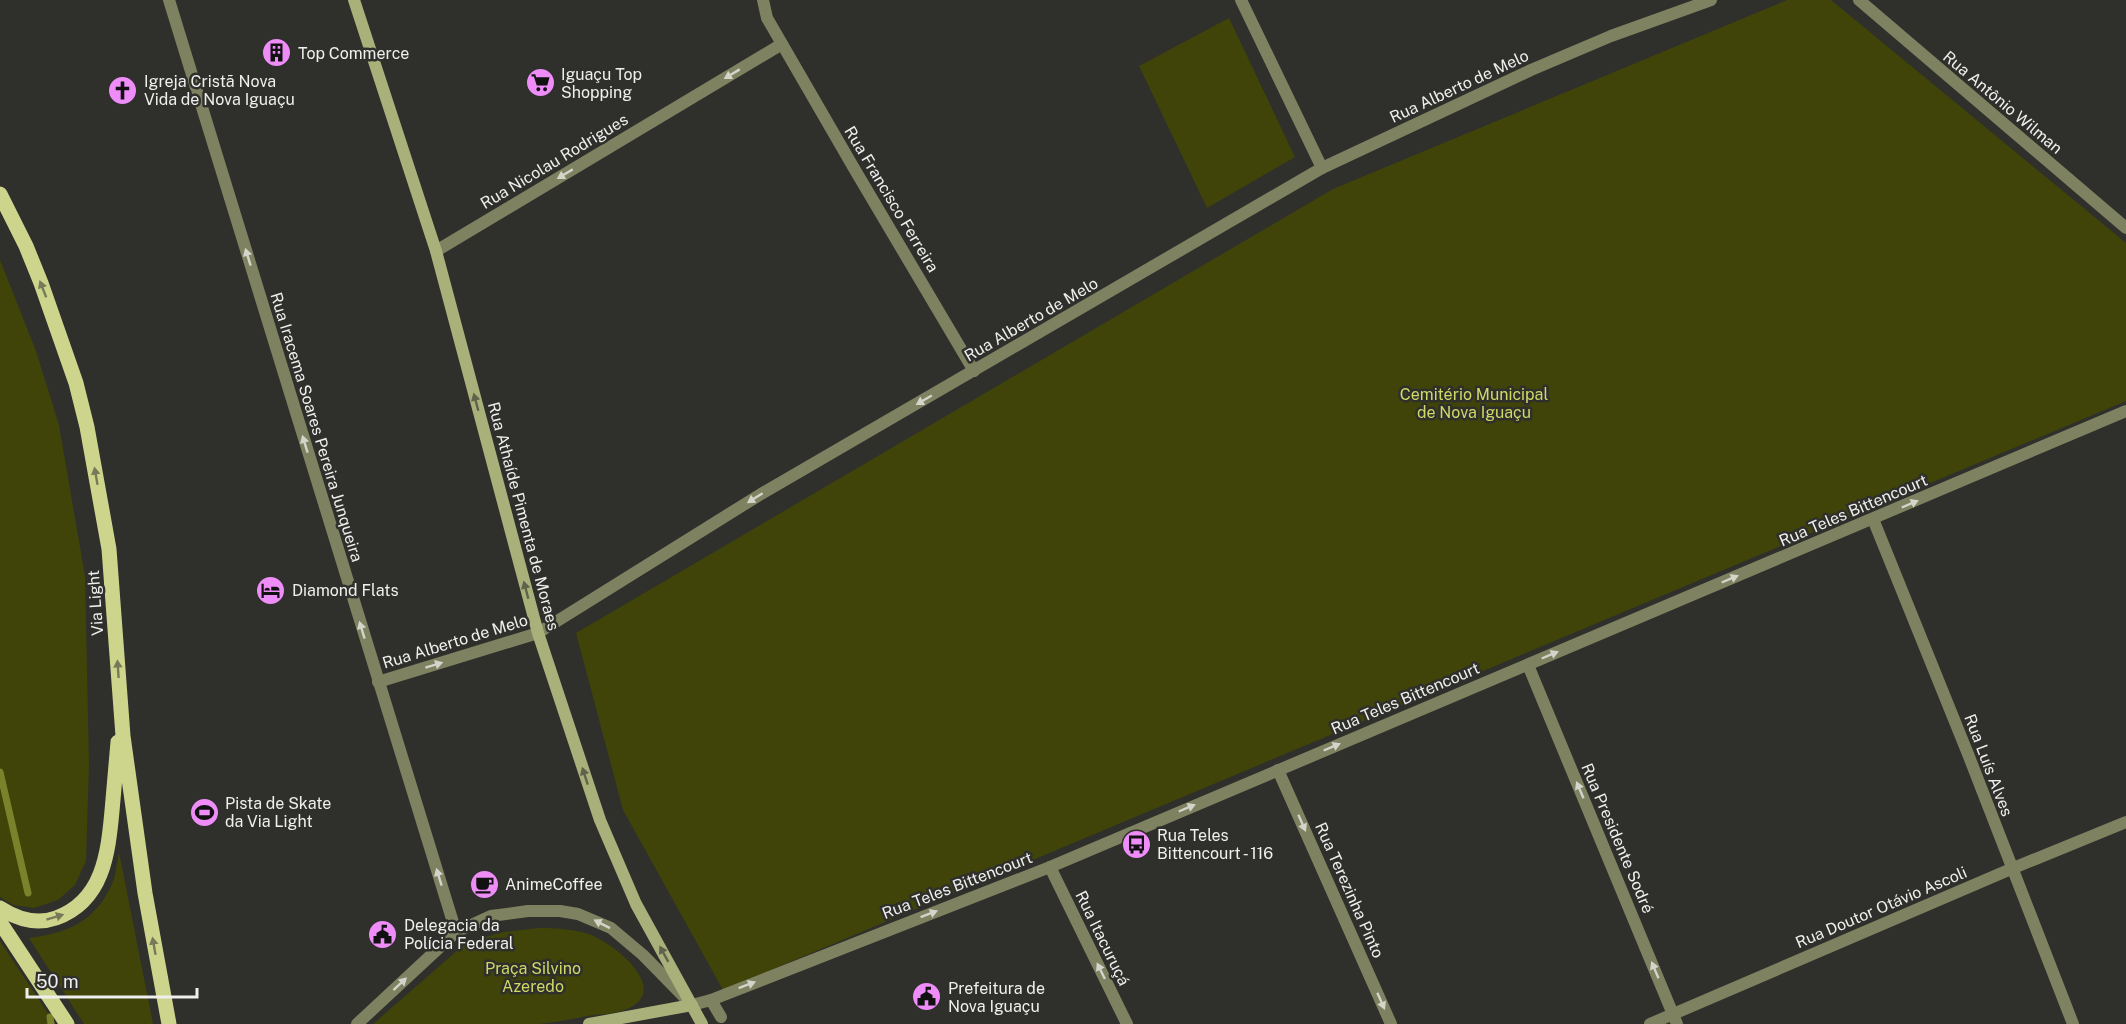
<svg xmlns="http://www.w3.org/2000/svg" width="2126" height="1024" viewBox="0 0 2126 1024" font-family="'Public Sans',sans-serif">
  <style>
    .green { fill: #404409 }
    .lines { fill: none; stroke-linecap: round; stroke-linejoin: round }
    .stream { stroke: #7b822c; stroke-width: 7 }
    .pedestrian { stroke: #7e8260; stroke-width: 12 }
    .minor { stroke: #7e8260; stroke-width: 12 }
    .secondary { stroke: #aab07a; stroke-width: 12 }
    .primary { stroke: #cdd58d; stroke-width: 15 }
    .oneway { fill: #d3d4ca }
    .oneway2 { fill: #767a58 }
    .oneway3 { fill: #60634b }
    .labels { text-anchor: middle; stroke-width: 5; stroke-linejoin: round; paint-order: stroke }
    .poi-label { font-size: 16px; fill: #efefed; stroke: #2f2f2c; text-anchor: start }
    .street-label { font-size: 16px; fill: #efefed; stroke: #2f2f2c }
    .park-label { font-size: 16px; fill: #cfd966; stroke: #2f2f2c }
  </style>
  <rect width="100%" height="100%" fill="#2f2f2c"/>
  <!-- green -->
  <g class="green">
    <polygon points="1787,0 1831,0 2126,243 2126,401 723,990 623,810 576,633 1333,189"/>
    <polygon points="1229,18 1295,157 1207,208 1139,66"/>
    <polygon points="0,260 36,351 59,425 85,576 89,764 86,861 75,885 58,900 34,908 13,905 0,897"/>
    <path d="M119 852 153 1024H84L29 938C67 933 95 922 112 884 116 875 117 862 119 852Z"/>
    <path d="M539 928C555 928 573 929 589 934 613 943 673 989 627 1009 615 1014 599 1014 587 1016 571 1019 554 1023 537 1024 483 1024 427 1024 373 1024L467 942 504 932Z"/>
    <polygon points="0,941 55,1024 0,1024"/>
  </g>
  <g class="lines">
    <!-- stream -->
    <g class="stream">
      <polyline points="0,772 28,893"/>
      <polyline points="50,1017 51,1024"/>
    </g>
    <!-- pedestrian -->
    <polyline class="pedestrian" points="711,1000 721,1017"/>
    <!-- minor -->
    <g class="minor">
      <polyline points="169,0 456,932"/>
      <polyline points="763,0 767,18 855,170 974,371"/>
      <polyline points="1241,0 1322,168"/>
      <polyline points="1859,0 2126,228"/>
      <polyline points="436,251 782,44"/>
      <polyline points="1873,519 1968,754 2073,1024"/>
      <polyline points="1528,665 1677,1024"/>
      <polyline points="378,682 538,633 761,494 1322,168 1531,70 1611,36 1711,0"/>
      <polyline points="1278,770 1391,1024"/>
      <polyline points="1050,867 1127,1024"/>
      <polyline points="357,1024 456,932 491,916 528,911 560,911 578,914 611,928 643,955 692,1005 711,1000 1050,867 2126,411"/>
      <polyline points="1650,1024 2011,869 2126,822"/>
    </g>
    <!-- secondary -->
    <g class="secondary">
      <polyline points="354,0 436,251 538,633 600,820 636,904 702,1024"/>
      <polyline points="589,1024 692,1005"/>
    </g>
    <!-- primary -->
    <g class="primary">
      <polyline points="0,194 26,246 41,283 76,383 87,427 109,549 123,736 145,893 169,1024"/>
      <path d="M0 908C17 919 36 925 56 918 103 901 108 854 112 811 114 788 116 765 118 742"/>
      <polyline points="0,922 67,1024"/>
    </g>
  </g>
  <!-- one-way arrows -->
  <defs><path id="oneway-solid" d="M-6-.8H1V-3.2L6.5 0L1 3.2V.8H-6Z" transform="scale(1.5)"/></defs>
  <g class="oneway">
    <use href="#oneway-solid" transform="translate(732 74) rotate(149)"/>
    <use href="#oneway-solid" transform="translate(565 174) rotate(149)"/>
    <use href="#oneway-solid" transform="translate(248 257) rotate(-107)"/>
    <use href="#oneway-solid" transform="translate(924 400) rotate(150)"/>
    <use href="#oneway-solid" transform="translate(305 444) rotate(-107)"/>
    <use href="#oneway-solid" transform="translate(755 498) rotate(148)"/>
    <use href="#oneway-solid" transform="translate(1910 504) rotate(-23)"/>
    <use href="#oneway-solid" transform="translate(1730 579) rotate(-23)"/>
    <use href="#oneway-solid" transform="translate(362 630) rotate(-107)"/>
    <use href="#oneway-solid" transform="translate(1550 655) rotate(-23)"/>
    <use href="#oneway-solid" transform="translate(434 665) rotate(-17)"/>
    <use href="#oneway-solid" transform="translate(1332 747) rotate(-23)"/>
    <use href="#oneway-solid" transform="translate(1580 790) rotate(-113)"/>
    <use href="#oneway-solid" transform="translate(1187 808) rotate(-23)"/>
    <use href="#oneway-solid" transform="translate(1302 823) rotate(66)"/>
    <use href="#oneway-solid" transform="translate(439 877) rotate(-107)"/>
    <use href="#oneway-solid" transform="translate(929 914) rotate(-21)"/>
    <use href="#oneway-solid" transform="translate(602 924) rotate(-153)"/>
    <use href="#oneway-solid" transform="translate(1655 970) rotate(-113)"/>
    <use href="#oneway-solid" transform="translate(1101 971) rotate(-116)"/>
    <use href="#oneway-solid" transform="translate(400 984) rotate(-43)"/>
    <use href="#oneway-solid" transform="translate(747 985) rotate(-21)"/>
    <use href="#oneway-solid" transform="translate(1381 1001) rotate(66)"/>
  </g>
  <g class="oneway2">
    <use href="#oneway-solid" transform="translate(43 289) rotate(-111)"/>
    <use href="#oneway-solid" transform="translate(96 476) rotate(-100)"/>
    <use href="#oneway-solid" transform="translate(118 669) rotate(-94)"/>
    <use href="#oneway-solid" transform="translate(55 917) rotate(-17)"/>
    <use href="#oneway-solid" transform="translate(154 946) rotate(-100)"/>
  </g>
  <g class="oneway3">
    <use href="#oneway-solid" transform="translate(476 402) rotate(-105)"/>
    <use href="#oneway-solid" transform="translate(526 590) rotate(-105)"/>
    <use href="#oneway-solid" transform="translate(585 776) rotate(-108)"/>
    <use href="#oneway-solid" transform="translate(664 954) rotate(-119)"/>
  </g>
  <!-- icons -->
  <defs>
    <symbol id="building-disc" viewBox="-11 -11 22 22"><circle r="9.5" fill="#ee8cf8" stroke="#2f2f2c"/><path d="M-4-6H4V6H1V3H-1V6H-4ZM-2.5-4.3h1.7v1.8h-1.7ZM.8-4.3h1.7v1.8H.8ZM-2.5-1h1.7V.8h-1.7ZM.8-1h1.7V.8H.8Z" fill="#111"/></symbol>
    <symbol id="supermarket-disc" viewBox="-11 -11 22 22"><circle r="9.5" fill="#ee8cf8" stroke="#2f2f2c"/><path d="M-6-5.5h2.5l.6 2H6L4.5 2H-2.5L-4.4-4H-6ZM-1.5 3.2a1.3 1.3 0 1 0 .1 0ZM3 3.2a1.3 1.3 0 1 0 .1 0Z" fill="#111"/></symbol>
    <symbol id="church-disc" viewBox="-11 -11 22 22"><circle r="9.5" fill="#ee8cf8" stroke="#2f2f2c"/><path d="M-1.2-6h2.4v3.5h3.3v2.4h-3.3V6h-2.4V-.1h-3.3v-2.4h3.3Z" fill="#111"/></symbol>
    <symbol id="hotel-disc" viewBox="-11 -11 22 22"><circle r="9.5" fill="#ee8cf8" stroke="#2f2f2c"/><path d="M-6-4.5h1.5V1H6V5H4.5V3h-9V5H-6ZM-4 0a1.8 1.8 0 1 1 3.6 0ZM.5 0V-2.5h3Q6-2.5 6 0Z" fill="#111"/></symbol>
    <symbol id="stadium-disc" viewBox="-11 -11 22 22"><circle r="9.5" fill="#ee8cf8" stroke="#2f2f2c"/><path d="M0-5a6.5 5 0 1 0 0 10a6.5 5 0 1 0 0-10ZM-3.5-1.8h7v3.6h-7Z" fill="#111"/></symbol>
    <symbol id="bus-disc" viewBox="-11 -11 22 22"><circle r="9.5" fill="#ee8cf8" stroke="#2f2f2c"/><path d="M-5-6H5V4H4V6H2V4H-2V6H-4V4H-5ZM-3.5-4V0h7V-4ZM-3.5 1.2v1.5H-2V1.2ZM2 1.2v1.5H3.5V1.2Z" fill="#111"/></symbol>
    <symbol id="cafe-disc" viewBox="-11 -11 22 22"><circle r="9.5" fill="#ee8cf8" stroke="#2f2f2c"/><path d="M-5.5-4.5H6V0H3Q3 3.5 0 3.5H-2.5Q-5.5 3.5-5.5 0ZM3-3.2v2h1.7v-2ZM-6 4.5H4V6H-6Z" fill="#111"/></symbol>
    <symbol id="civic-disc" viewBox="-11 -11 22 22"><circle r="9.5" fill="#ee8cf8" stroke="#2f2f2c"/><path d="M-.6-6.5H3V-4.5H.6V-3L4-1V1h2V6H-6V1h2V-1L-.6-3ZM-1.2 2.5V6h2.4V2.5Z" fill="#111"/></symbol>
  </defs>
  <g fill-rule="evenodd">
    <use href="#building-disc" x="260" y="36" width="33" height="33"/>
    <use href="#supermarket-disc" x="524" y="66" width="33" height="33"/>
    <use href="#church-disc" x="106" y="74" width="33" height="33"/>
    <use href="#hotel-disc" x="254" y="574" width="33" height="33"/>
    <use href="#stadium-disc" x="188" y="796" width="33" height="33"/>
    <use href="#bus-disc" x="1120" y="828" width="33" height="33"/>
    <use href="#cafe-disc" x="468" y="868" width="33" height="33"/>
    <use href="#civic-disc" x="366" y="918" width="33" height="33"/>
    <use href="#civic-disc" x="910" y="980" width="33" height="33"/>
  </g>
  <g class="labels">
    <!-- poi labels -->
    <g class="poi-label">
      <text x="298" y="59">Top Commerce</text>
      <text x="561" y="80">Iguaçu Top<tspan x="561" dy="18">Shopping</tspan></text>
      <text x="144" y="87">Igreja Cristã Nova<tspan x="144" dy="18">Vida de Nova Iguaçu</tspan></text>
      <text x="292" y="596">Diamond Flats</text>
      <text x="225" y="809">Pista de Skate<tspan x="225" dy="18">da Via Light</tspan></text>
      <text x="1157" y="841">Rua Teles<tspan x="1157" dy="18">Bittencourt - 116</tspan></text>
      <text x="505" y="890">AnimeCoffee</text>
      <text x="404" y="931">Delegacia da<tspan x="404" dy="18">Polícia Federal</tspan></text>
      <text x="948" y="994">Prefeitura de<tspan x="948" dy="18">Nova Iguaçu</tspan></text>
    </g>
    <!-- street labels -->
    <g class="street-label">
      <text transform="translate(1459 86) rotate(-25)" y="6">Rua Alberto de Melo</text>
      <text transform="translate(2003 102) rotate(40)" y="6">Rua Antônio Wilman</text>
      <text transform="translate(554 161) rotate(-31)" y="6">Rua Nicolau Rodrigues</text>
      <text transform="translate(892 199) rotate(59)" y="6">Rua Francisco Ferreira</text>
      <text transform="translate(1031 319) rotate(-30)" y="6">Rua Alberto de Melo</text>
      <text transform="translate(317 427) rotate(73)" y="6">Rua Iracema Soares Pereira Junqueira</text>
      <text transform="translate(1853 510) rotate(-23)" y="6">Rua Teles Bittencourt</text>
      <text transform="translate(524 516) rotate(75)" y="6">Rua Athaíde Pimenta de Moraes</text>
      <text transform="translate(95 603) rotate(-94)" y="6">Via Light</text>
      <text transform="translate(455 641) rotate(-17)" y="6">Rua Alberto de Melo</text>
      <text transform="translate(1405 698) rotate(-23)" y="6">Rua Teles Bittencourt</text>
      <text transform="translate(1989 765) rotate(69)" y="6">Rua Luís Alves</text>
      <text transform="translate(1618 838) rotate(67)" y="6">Rua Presidente Sodré</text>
      <text transform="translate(957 885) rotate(-21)" y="6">Rua Teles Bittencourt</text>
      <text transform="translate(1350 890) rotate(66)" y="6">Rua Terezinha Pinto</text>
      <text transform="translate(1881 907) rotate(-23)" y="6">Rua Doutor Otávio Ascoli</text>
      <text transform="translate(1103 938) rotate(64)" y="6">Rua Itacuruçá</text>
    </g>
    <!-- park labels -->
    <g class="park-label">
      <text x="1474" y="400">Cemitério Municipal<tspan x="1474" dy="18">de Nova Iguaçu</tspan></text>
      <text x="533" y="974">Praça Silvino<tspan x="533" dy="18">Azeredo</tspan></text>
    </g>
  </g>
  <!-- scale -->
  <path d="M27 988v9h170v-9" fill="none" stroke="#efefed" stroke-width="3"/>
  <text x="36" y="988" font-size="18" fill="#efefed" stroke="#2f2f2c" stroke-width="4.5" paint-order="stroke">50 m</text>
</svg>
